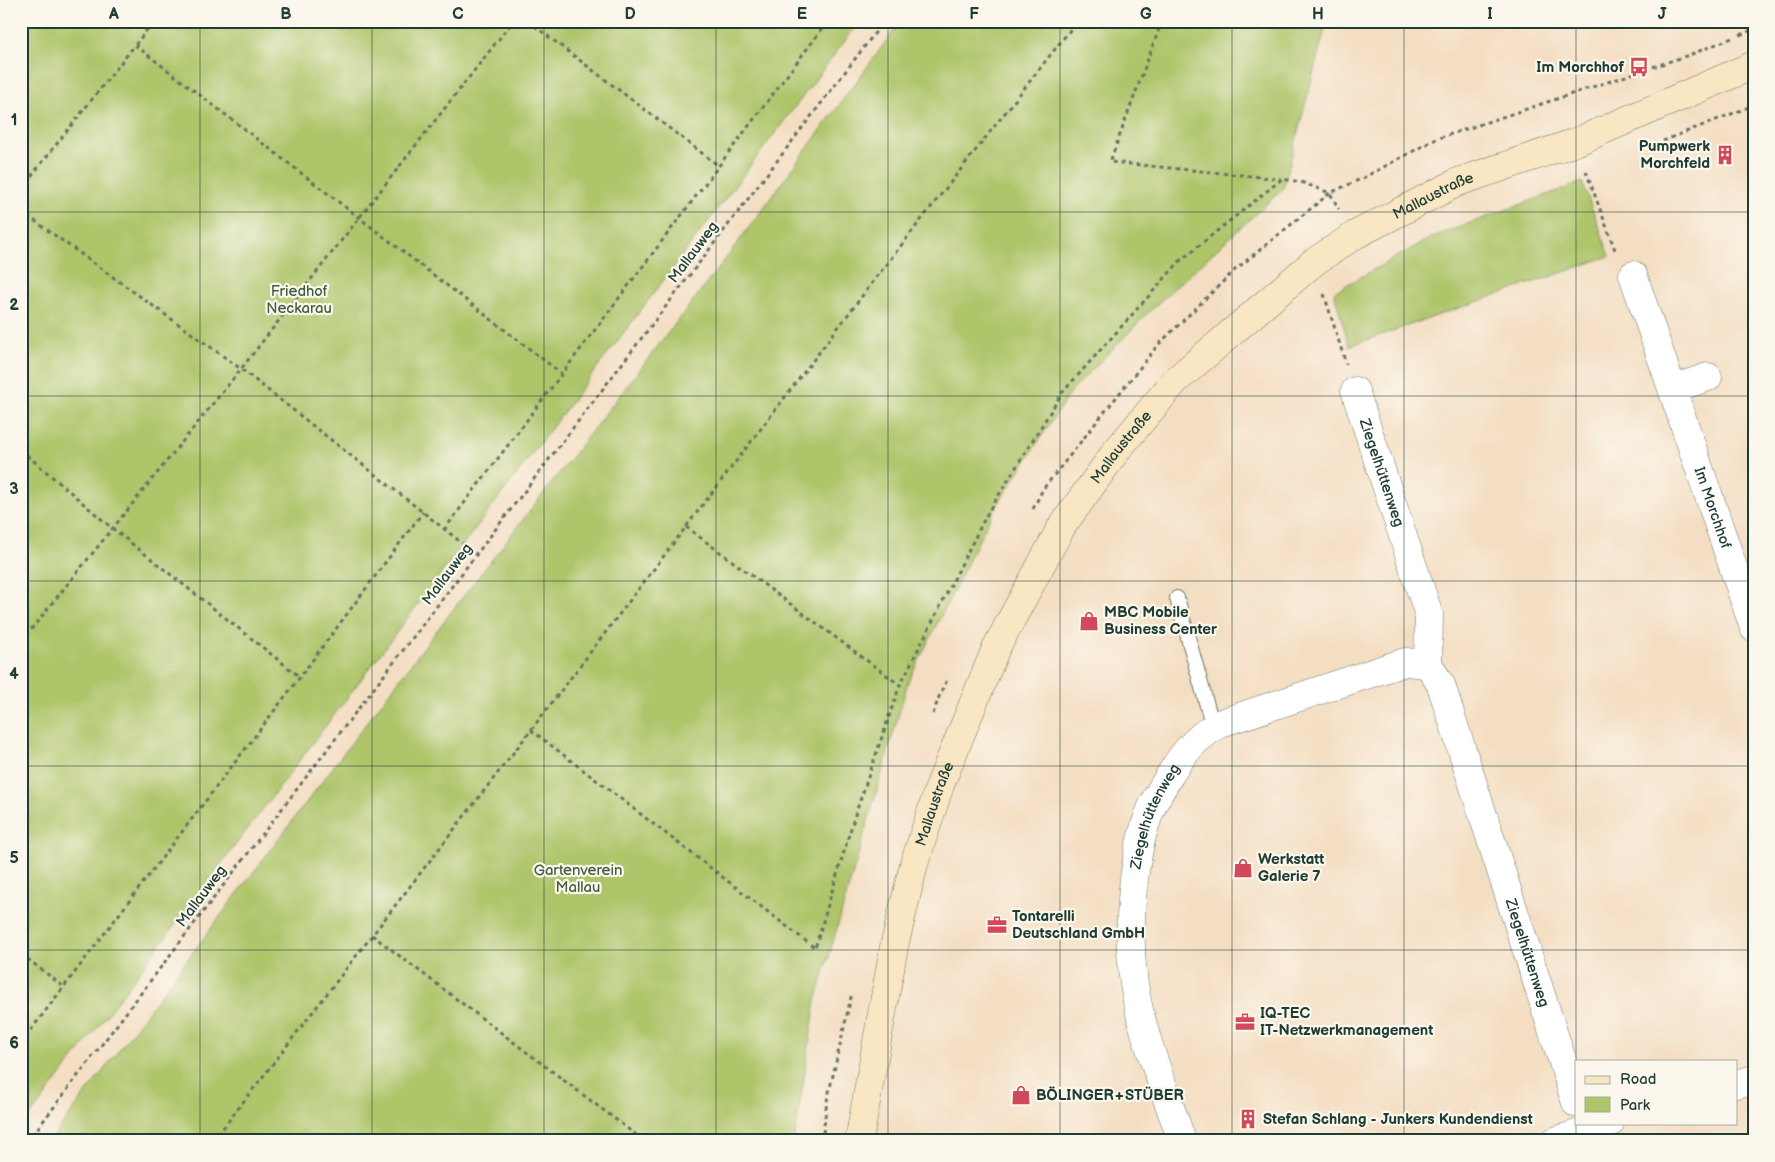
<svg xmlns="http://www.w3.org/2000/svg" width="1775" height="1162" viewBox="0 0 1775 1162" font-family="'Balsamiq Sans',sans-serif">
  <style>
    .green { fill: #aec56a; stroke: #66814f }
    .lines { fill: none; stroke-linecap: round; stroke-linejoin: round }
    .lane-casing { stroke: #6a7566; stroke-width: 16 }
    .street-casing { stroke: #6a7566; stroke-width: 29 }
    .secondary-casing { stroke: #6a7566; stroke-width: 29 }
    .path { stroke: #6a7566; stroke-width: 3; stroke-dasharray: 4 4; stroke-linecap: butt }
    .lane { stroke: #fff; stroke-width: 14 }
    .street { stroke: #fff; stroke-width: 28 }
    .secondary { stroke: #f9e7c3; stroke-width: 28 }
    .grid { fill: none; stroke: #1f3d34; stroke-width: 1; stroke-opacity: 0.55 }
    .labels { text-anchor: middle; stroke-width: 4.5; stroke-linejoin: round; paint-order: stroke }
    .poi-label { font-size: 15px; font-weight: bold; fill: #1f3d34; stroke: #fbf7ec; text-anchor: start }
    .street-label { font-size: 15px; fill: #1f3d34; stroke: #fbf7ec }
    .park-label { font-size: 15px; fill: #435f42; stroke: #fbf7ec }
    .neatline { fill: none; stroke: #1f3d34; stroke-width: 2 }
    .grid-label { font-size: 16px; text-anchor: middle; font-weight: bold; fill: #1f3d34 }
  </style>
  <rect width="100%" height="100%" fill="#fbf7ec"/>
  <filter id="ink" filterUnits="userSpaceOnUse"><feTurbulence type="fractalNoise" baseFrequency=".02" numOctaves="2"/><feDisplacementMap in="SourceGraphic" scale="10" xChannelSelector="R" yChannelSelector="G"/><feConvolveMatrix kernelMatrix="1 2 1 2 8 2 1 2 1" color-interpolation-filters="sRGB"/></filter>
  <filter id="wash" filterUnits="userSpaceOnUse"><feTurbulence type="fractalNoise" baseFrequency=".0096" numOctaves="4" result="noise"/><feDisplacementMap in="SourceGraphic" scale="20" xChannelSelector="R" yChannelSelector="G"/><feGaussianBlur stdDeviation="1.12" result="paint"/><feColorMatrix in="noise" values="0 0 0 0 0 0 0 0 0 0 0 0 0 0 0 0 0 1.4 0 .05"/><feComposite in="paint" operator="in"/></filter>
  <g filter="url(#wash)">
    <rect width="100%" height="100%" fill="#f4dec3"/>
    <!-- green -->
    <g class="green">
      <polygon points="21,21 860,21 21,1128"/>
      <polygon points="901,21 1327,21 1283,189 1156,305 1071,391 994,510 908,682 816,1001 794,1141 50,1141 427,643 728,256"/>
      <polygon points="1582,182 1610,256 1349,346 1334,292 1432,237"/>
    </g>
  </g>
  <g filter="url(#ink)">
    <g class="lines">
      <defs>
        <polyline id="lane" points="1177,598 1213,727"/>
        <g id="street">
          <path id="s1" d="M1633 275 1754 628"/>
          <polyline points="1672,389 1708,377"/>
          <path id="s2" d="M1355 391 1429 615 1428 664 1441 685 1576 1103"/>
          <polyline points="1736,1084 1754,1079"/>
          <path id="s3" d="M1182 1141C1166 1093 1146 1046 1136 996 1126 943 1130 860 1151 809 1157 795 1165 783 1173 770 1185 750 1200 734 1221 723L1405 662 1428 664"/>
          <polyline points="1555,1141 1610,1123"/>
        </g>
        <g id="secondary">
          <path id="s4" d="M859 1141 894 947 914 864 940 785 996 648 1062 526 1117 450 1175 381 1314 262 1355 235 1458 182 1576 142 1754 65"/>
        </g>
      </defs>
      <!-- lane casing -->
      <use href="#lane" class="lane-casing"/>
      <!-- street casing -->
      <use href="#street" class="street-casing"/>
      <!-- secondary casing -->
      <use href="#secondary" class="secondary-casing"/>
      <!-- path -->
      <g class="path">
        <polyline points="528,21 719,166"/>
        <polyline points="1162,21 1110,162 1281,179"/>
        <polyline points="1740,35 1754,29"/>
        <polyline points="135,45 562,374"/>
        <polyline points="1663,141 1754,105"/>
        <polyline points="1586,171 1615,250"/>
        <polyline points="21,189 154,21"/>
        <polyline points="21,211 241,369 476,554"/>
        <polyline points="1324,294 1346,364"/>
        <polyline points="21,450 112,528 300,677"/>
        <polyline points="1033,509 1043,489 1158,345 1235,270 1330,193 1363,178 1436,139 1689,55 1732,38"/>
        <polyline points="686,527 900,685"/>
        <polyline points="444,530 828,21"/>
        <polyline points="21,642 241,369 513,21"/>
        <polyline points="933,714 940,694 948,678"/>
        <polyline points="531,730 815,948 855,815 900,685 987,514 1062,393 1181,260 1282,179 1301,182 1330,193 1339,209"/>
        <polyline points="372,935 644,1141"/>
        <polyline points="21,954 64,987"/>
        <polyline points="21,1043 300,677 423,512"/>
        <polyline points="28,1141 884,21"/>
        <polyline points="213,1141 531,730 885,266 1077,21"/>
        <polyline points="822,1141 827,1101 852,993"/>
      </g>
      <!-- lane -->
      <use href="#lane" class="lane"/>
      <!-- street -->
      <use href="#street" class="street"/>
      <!-- secondary -->
      <use href="#secondary" class="secondary"/>
    </g>
  </g>
  <!-- grid -->
  <path class="grid" d="M200 21V1141M372 21V1141M544 21V1141M716 21V1141M888 21V1141M1060 21V1141M1232 21V1141M1404 21V1141M1576 21V1141M21 212H1754M21 396H1754M21 581H1754M21 766H1754M21 950H1754"/>
  <!-- icons -->
  <defs>
    <symbol id="bus-bare" viewBox="-9 -9 18 18"><path d="M-5-6H5V4H4V6H2V4H-2V6H-4V4H-5ZM-3.5-4V0h7V-4ZM-3.5 1.2v1.5H-2V1.2ZM2 1.2v1.5H3.5V1.2Z" fill="#d1495b" stroke="#fbf7ec" stroke-width="2.5" paint-order="stroke"/></symbol>
    <symbol id="building-bare" viewBox="-9 -9 18 18"><path d="M-4-6H4V6H1V3H-1V6H-4ZM-2.5-4.3h1.7v1.8h-1.7ZM.8-4.3h1.7v1.8H.8ZM-2.5-1h1.7V.8h-1.7ZM.8-1h1.7V.8H.8Z" fill="#d1495b" stroke="#fbf7ec" stroke-width="2.5" paint-order="stroke"/></symbol>
    <symbol id="shop-bare" viewBox="-9 -9 18 18"><path d="M-5-2.5h2.3a2.7 3.5 0 0 1 5.4 0H5L5.5 6h-11ZM-1.5-2.5h3a1.5 2.3 0 0 0-3 0Z" fill="#d1495b" stroke="#fbf7ec" stroke-width="2.5" paint-order="stroke"/></symbol>
    <symbol id="office-bare" viewBox="-9 -9 18 18"><path d="M-6-3h4V-5.5h4V-3h4V5H-6ZM-1-4.5V-3h2v-1.5ZM-6 0V1H6V0Z" fill="#d1495b" stroke="#fbf7ec" stroke-width="2.5" paint-order="stroke"/></symbol>
  </defs>
  <g fill-rule="evenodd">
    <use href="#bus-bare" x="1625" y="53" width="28" height="28"/>
    <use href="#building-bare" x="1711" y="141" width="28" height="28"/>
    <use href="#shop-bare" x="1075" y="607" width="28" height="28"/>
    <use href="#shop-bare" x="1229" y="854" width="28" height="28"/>
    <use href="#office-bare" x="983" y="911" width="28" height="28"/>
    <use href="#office-bare" x="1231" y="1008" width="28" height="28"/>
    <use href="#shop-bare" x="1007" y="1081" width="28" height="28"/>
    <use href="#building-bare" x="1234" y="1105" width="28" height="28"/>
  </g>
  <g class="labels">
    <!-- poi labels -->
    <g class="poi-label">
      <text x="1624" y="72" text-anchor="end">Im Morchhof</text>
      <text x="1710" y="151" text-anchor="end">Pumpwerk<tspan x="1710" dy="17">Morchfeld</tspan></text>
      <text x="1104" y="617">MBC Mobile<tspan x="1104" dy="17">Business Center</tspan></text>
      <text x="1258" y="864">Werkstatt<tspan x="1258" dy="17">Galerie 7</tspan></text>
      <text x="1012" y="921">Tontarelli<tspan x="1012" dy="17">Deutschland GmbH</tspan></text>
      <text x="1260" y="1018">IQ-TEC<tspan x="1260" dy="17">IT-Netzwerkmanagement</tspan></text>
      <text x="1036" y="1100">BÖLINGER+STÜBER</text>
      <text x="1263" y="1124">Stefan Schlang - Junkers Kundendienst</text>
    </g>
    <!-- street labels -->
    <g class="street-label">
      <text dy="5" stroke="none"><textPath href="#s4" startOffset="1156">Mallaustraße</textPath></text>
      <text transform="translate(693 252) rotate(-53)" y="5">Mallauweg</text>
      <text dy="5" stroke="none"><textPath href="#s4" startOffset="751">Mallaustraße</textPath></text>
      <text dy="5" stroke="none"><textPath href="#s2" startOffset="86">Ziegelhüttenweg</textPath></text>
      <text dy="5" stroke="none"><textPath href="#s1" startOffset="246">Im Morchhof</textPath></text>
      <text transform="translate(447 574) rotate(-53)" y="5">Mallauweg</text>
      <text dy="5" stroke="none"><textPath href="#s4" startOffset="346">Mallaustraße</textPath></text>
      <text dy="5" stroke="none"><textPath href="#s3" startOffset="336">Ziegelhüttenweg</textPath></text>
      <text transform="translate(201 896) rotate(-53)" y="5">Mallauweg</text>
      <text dy="5" stroke="none"><textPath href="#s2" startOffset="591">Ziegelhüttenweg</textPath></text>
    </g>
    <!-- park labels -->
    <g class="park-label">
      <text x="299" y="296">Friedhof<tspan x="299" dy="17">Neckarau</tspan></text>
      <text x="578" y="875">Gartenverein<tspan x="578" dy="17">Mallau</tspan></text>
    </g>
  </g>
  <!-- margin -->
  <rect width="1775" height="1162" fill="none" stroke="#fbf7ec" stroke-width="55"/>
  <!-- legend -->
  <rect x="1575" y="1060" width="162" height="65" fill="#fbf7ec" stroke="#a3ada2"/>
  <rect x="1585" y="1076" width="25" height="8" fill="#f9e7c3" stroke="#a3ada2"/>
  <text x="1620" y="1084" font-size="15" fill="#1f3d34">Road</text>
  <rect x="1585" y="1097" width="25" height="15" fill="#aec56a" stroke="#a3ada2"/>
  <text x="1620" y="1110" font-size="15" fill="#1f3d34">Park</text>
  <rect x="28" y="28" width="1720" height="1106" class="neatline"/>
  <g class="grid-label">
    <text x="114" y="19">A</text>
    <text x="286" y="19">B</text>
    <text x="458" y="19">C</text>
    <text x="630" y="19">D</text>
    <text x="802" y="19">E</text>
    <text x="974" y="19">F</text>
    <text x="1146" y="19">G</text>
    <text x="1318" y="19">H</text>
    <text x="1490" y="19">I</text>
    <text x="1662" y="19">J</text>
    <text x="14" y="125">1</text>
    <text x="14" y="310">2</text>
    <text x="14" y="494">3</text>
    <text x="14" y="679">4</text>
    <text x="14" y="863">5</text>
    <text x="14" y="1048">6</text>
  </g>
</svg>
